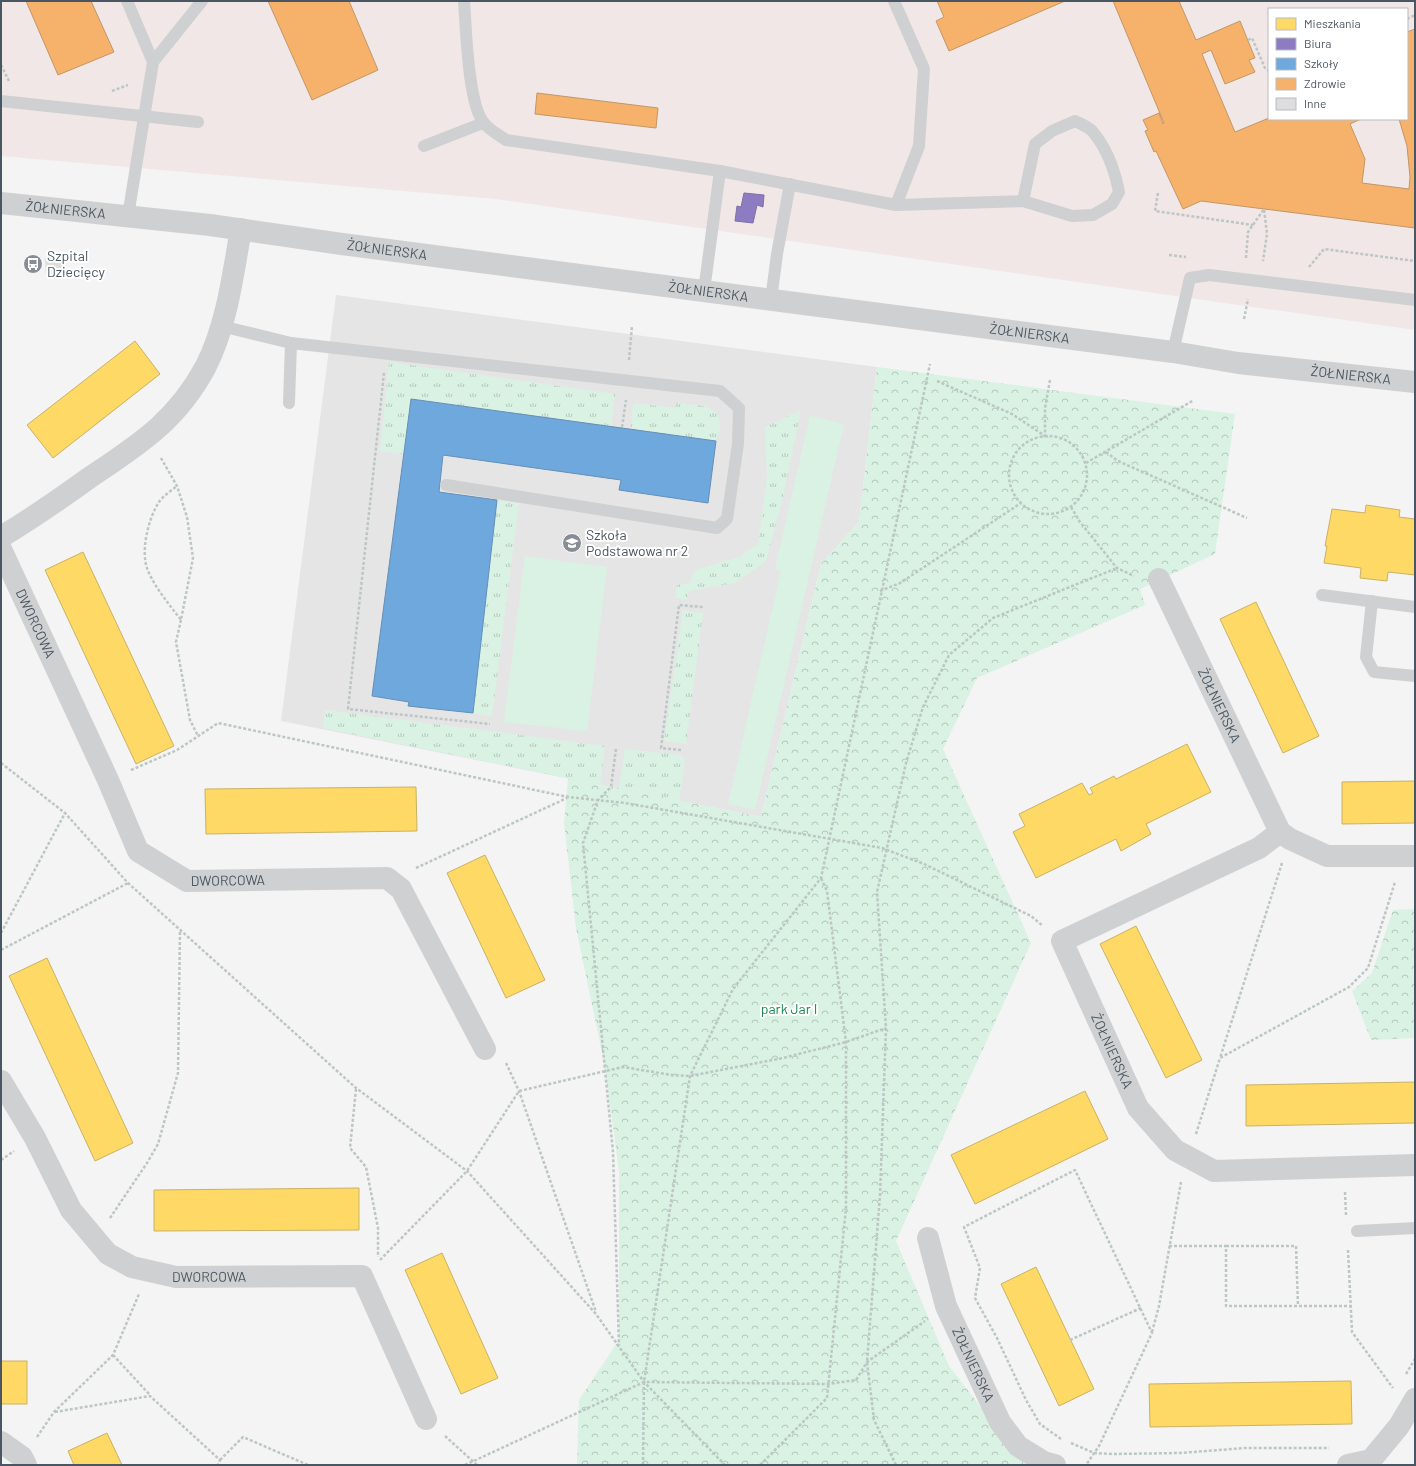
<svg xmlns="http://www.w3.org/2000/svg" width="1416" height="1466" viewBox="0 0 1416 1466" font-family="Barlow,sans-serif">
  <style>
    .education { fill: #e6e5e6 }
    .medical { fill: #f1e7e6; fill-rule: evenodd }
    .grass { fill: url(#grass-tufts) }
    .park { fill: url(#park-crowns) }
    .pitch { fill: #d9f2e3 }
    .homes { fill: #ffd966; stroke: #c9b264 }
    .offices { fill: #8e7cc3; stroke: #7a71a6 }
    .schools { fill: #6fa8dc; stroke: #648fb7 }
    .health { fill: #f6b26b; stroke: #c29668 }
    .building { fill: #ddddde; stroke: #e5e6e7 }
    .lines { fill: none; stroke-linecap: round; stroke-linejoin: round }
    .path { stroke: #bcc7c4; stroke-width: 2.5; stroke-dasharray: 3 2; stroke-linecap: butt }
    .service { stroke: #ced0d2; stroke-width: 12 }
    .minor { stroke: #ced0d2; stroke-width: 22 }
    .tertiary { stroke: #ced0d2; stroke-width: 22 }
    .labels { text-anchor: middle; stroke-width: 4; stroke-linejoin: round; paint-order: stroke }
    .street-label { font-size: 14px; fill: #4a5661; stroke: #fff }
    .poi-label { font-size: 14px; fill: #4a5661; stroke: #fff; text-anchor: start }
    .park-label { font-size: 14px; fill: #17864f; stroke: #fff }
  </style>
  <defs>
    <pattern id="grass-tufts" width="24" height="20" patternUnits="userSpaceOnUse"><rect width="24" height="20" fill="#d9f2e3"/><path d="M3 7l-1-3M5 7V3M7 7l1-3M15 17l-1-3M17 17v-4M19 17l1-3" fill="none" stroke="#b2c7bb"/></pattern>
    <pattern id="park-crowns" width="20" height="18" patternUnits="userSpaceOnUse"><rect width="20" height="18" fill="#d9f2e3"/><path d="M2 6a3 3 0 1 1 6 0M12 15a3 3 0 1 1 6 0" fill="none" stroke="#b2c7bb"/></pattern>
  </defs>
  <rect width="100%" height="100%" fill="#f4f4f4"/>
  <!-- education -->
  <polygon class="education" points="336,295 877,367 859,522 821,564 761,817 281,721"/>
  <!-- medical -->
  <path class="medical" d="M1 1H1415V330L495 199 1 156ZM1269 9H1407V119H1269Z"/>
  <!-- grass -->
  <g class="grass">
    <polygon points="389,362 615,394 611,426 411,399 404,454 380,451"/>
    <path d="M633 403 675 408 676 403C690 405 718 403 720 422 721 427 718 436 716 441L631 428Z"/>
    <polygon points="801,410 783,497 766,561 735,583 689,591 687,600 675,598 677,585 690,583 695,570 739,557 758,544 767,479 765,427"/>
    <polygon points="497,500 519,503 492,717 473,713"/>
    <polygon points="683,610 703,613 686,744 664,741"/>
    <polygon points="325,710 605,746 600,785 323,728"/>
    <polygon points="625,749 681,755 685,761 679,801 619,788"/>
  </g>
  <!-- park -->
  <g class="park">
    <polygon points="877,367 1235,414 1215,554 1140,589 1145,605 977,678 943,749 1031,943 896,1241 949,1366 1026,1465 577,1465 579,1400 619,1340 619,1171 605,1067 576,928 564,823 568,778 761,817 821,564 859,522"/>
    <polygon points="1415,909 1415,1038 1371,1040 1352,991 1372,973 1393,910"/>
  </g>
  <!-- pitch -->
  <g class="pitch">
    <polygon points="810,416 844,424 755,810 728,804 781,571 775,569"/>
    <polygon points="525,556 607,567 587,731 504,722"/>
  </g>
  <!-- homes -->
  <g class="homes">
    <polygon points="135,341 160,374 53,458 27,425"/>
    <polygon points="1366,505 1400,510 1399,517 1415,519 1415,575 1388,572 1387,581 1360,578 1361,568 1324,563 1327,546 1325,546 1332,509 1365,513"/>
    <polygon points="83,552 174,746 136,764 45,570"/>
    <polygon points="1256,602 1319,736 1283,753 1220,619"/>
    <polygon points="1187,744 1211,792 1146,824 1151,834 1121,851 1116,839 1036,878 1013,832 1025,826 1019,814 1082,783 1089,795 1093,793 1090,788 1114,776 1116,779"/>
    <polygon points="1415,781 1415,823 1342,824 1342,782"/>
    <polygon points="416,787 417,831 206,834 205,789"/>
    <polygon points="485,855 545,980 506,998 447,873"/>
    <polygon points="1136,926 1202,1060 1166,1078 1100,944"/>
    <polygon points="47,958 133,1143 95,1161 9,976"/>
    <polygon points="1415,1082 1415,1123 1246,1126 1246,1085"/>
    <polygon points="1085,1091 1108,1139 975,1204 951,1155"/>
    <polygon points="359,1188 359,1230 154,1231 154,1190"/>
    <polygon points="442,1253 498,1378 461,1394 405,1270"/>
    <polygon points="1036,1267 1094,1389 1059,1406 1001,1284"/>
    <rect x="1" y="1361" width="26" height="43"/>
    <polygon points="1351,1381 1352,1424 1150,1427 1149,1384"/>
    <polygon points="107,1433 122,1465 74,1465 68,1451"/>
  </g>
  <!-- offices -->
  <polygon class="offices" points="744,193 764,195 763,207 757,205 753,223 735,221 737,206 741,207"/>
  <!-- schools -->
  <polygon class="schools" points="411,399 716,441 708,503 619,490 621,480 443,455 439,492 497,500 473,713 408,706 409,702 372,696"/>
  <!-- health -->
  <g class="health">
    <polygon points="26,1 91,1 114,52 58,75"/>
    <polygon points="268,1 349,1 378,70 312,100"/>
    <polygon points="937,1 1065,1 949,51 936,21 944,17"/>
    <polygon points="1113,1 1179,1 1196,40 1240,21 1255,58 1249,60 1255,72 1225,84 1211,50 1202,54 1235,132 1269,118 1361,119 1350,124 1365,159 1362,183 1409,189 1410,177 1407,146 1399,119 1407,119 1407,32 1415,29 1415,228 1201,201 1183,209 1156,151 1154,152 1145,131 1148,130 1143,120 1159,113 1163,124 1164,123"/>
    <polygon points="537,93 658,108 656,128 535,114"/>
  </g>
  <!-- building -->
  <polygon class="building" points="45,258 65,259 63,275 46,274"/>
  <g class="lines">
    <!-- path -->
    <g class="path">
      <polyline points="1407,19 1415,15"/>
      <polyline points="1248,40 1252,38 1265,68 1269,71"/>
      <polyline points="1,65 9,81"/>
      <polyline points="112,91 128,85"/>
      <polyline points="1158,193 1155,211 1253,225"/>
      <polyline points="1169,255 1186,257"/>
      <polyline points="1246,258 1248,232 1264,209 1267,234 1263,261"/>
      <polyline points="1309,267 1324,249 1415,261"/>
      <polyline points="1244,319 1248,299"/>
      <polyline points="629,360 632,326"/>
      <polyline points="384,373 348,709 490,724"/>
      <polyline points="937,381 1012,414 1045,436 1045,408 1050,380"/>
      <polyline points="622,427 626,400"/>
      <circle cx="1048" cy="475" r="39"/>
      <polyline points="1106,452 1118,461 1247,518"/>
      <path d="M161 458 177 486 187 517 193 558 181 620C169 604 156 589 148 571 140 552 148 519 159 502 163 496 171 491 177 486"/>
      <polyline points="1086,463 1194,400"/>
      <polyline points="1071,507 1080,522 1117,568 1134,576"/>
      <polyline points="880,591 900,583 1021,503"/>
      <polyline points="181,620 176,642 190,720 198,736"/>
      <polyline points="616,749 611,787 598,800 583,843 613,1152 619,1345"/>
      <polyline points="681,750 661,748 679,605 703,607"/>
      <polyline points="1,763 65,813 128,883 356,1088 467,1171 596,1314 644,1382 725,1465"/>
      <polyline points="131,770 177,750 218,723 568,797 625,803 882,848 924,864 1031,916 1043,926"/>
      <polyline points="1282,863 1220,1058 1349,987 1368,968 1395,882"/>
      <polyline points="416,868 567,798"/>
      <polyline points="1,933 65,813"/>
      <polyline points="1,950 128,883"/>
      <polyline points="506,1063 519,1091 596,1312"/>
      <polyline points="356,1089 350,1148 366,1167 378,1228 378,1257"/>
      <polyline points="1196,1134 1220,1058"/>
      <polyline points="1,1160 14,1151"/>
      <polyline points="1345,1192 1346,1215"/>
      <polyline points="110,1218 147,1163 158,1144 178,1073 180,930"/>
      <polyline points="1169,1246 1226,1246 1226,1306 1351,1306"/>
      <polyline points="1226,1246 1296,1246 1298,1306"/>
      <polyline points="1348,1250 1352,1332 1393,1388"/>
      <polyline points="380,1260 467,1171 519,1091 623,1067 672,1075 690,1076 783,1058 846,1042 886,1028"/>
      <polyline points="1152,1332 1159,1306 1181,1182"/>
      <polyline points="1070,1340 1141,1308"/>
      <polyline points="113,1355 150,1395"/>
      <polyline points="1406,1374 1415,1359"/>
      <polyline points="55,1412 150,1396 220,1460 218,1465"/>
      <polyline points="445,1436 477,1465"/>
      <polyline points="37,1437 54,1412 113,1355 139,1294"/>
      <polyline points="1061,1439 1040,1424 1026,1400 997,1338 975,1298 980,1268 964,1227 1075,1170 1152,1333 1099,1446 1086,1465"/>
      <polyline points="1071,1443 1094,1453 1112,1454 1180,1453 1245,1448 1329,1448"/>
      <polyline points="220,1460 243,1437 308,1465"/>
      <polyline points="465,1465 644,1382 828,1384 856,1380 867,1362 925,1321"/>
      <polyline points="643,1465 644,1382 690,1076 733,989 821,878 930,364"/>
      <polyline points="760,1465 827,1398 846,1208 846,1042 827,891 821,878"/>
      <polyline points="896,1465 874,1420 867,1362 880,1195 886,1028 877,892 906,763 923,707 949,655 993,618 1117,568"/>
    </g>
    <!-- service -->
    <g class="service">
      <polyline points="127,1 153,62"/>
      <path d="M464 1C466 27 468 105 484 123 489 130 499 135 506 140L720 171 896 205 1023 201 1072 216 1093 215 1112 204 1119 192C1115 171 1107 149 1093 132 1089 127 1081 124 1075 121L1052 131 1035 144 1023 201"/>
      <polyline points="894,1 924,69 919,146 896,205"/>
      <polyline points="1,101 198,122"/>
      <polyline points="424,146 483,123"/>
      <polyline points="128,216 153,62 202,1"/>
      <polyline points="704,291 720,171"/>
      <polyline points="771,300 777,254 790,184"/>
      <polyline points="221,326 291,343 720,391 739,408 738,444 727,519 717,528 446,485"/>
      <polyline points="1173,352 1190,278 1209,275 1415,300"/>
      <polyline points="289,403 291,343"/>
      <polyline points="1322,595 1415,607"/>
      <polyline points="1372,601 1366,657 1374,672 1415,676"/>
      <polyline points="1357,1231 1415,1228"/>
    </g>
    <!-- minor -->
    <g class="minor">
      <path d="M1 537C31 519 60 499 89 478 138 445 177 421 206 366 227 325 233 274 241 229"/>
      <path id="s1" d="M1 549 108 780 138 851 187 881 387 878 401 889 485 1049"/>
      <path id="s2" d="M1159 579 1280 832 1290 839 1327 856H1415"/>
      <path id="s3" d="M1280 832 1259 848 1062 941 1138 1108 1175 1150 1214 1171 1415 1165"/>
      <path id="s4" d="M1 1081 35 1138 71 1210 108 1254 132 1267 176 1277 362 1276 426 1419"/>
      <path id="s5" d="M928 1238 946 1306 1000 1422 1018 1446 1044 1462 1055 1465"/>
      <polyline points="1,1442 22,1457 26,1465"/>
      <polyline points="1348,1465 1371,1460 1399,1426 1415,1399"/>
    </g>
    <!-- tertiary -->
    <path class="tertiary" id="s6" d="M1 203 210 225 342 244 1173 352 1238 363 1415 382"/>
  </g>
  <!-- icons -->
  <defs>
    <symbol id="bus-disc" viewBox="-11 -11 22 22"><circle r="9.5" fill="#868d94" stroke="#fff"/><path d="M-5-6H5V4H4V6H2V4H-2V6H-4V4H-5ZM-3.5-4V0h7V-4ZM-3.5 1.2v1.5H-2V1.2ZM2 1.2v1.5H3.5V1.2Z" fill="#fff"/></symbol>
    <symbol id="school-disc" viewBox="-11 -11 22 22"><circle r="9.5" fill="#868d94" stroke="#fff"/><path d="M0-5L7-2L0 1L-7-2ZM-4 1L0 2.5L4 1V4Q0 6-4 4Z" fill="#fff"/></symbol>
  </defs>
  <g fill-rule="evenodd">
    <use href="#bus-disc" x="22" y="253" width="22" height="22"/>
    <use href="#school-disc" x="561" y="532" width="22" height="22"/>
  </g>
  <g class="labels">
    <!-- street labels -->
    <g class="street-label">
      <text dy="5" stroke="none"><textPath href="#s6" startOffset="65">ŻOŁNIERSKA</textPath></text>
      <text dy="5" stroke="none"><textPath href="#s6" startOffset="389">ŻOŁNIERSKA</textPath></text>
      <text dy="5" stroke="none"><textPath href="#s6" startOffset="713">ŻOŁNIERSKA</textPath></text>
      <text dy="5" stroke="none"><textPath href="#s6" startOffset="1037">ŻOŁNIERSKA</textPath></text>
      <text dy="5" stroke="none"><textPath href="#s6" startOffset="1361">ŻOŁNIERSKA</textPath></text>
      <text dy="5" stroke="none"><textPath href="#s1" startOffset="82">DWORCOWA</textPath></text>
      <text dy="5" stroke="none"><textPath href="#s2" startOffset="140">ŻOŁNIERSKA</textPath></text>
      <text dy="5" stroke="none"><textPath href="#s1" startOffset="430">DWORCOWA</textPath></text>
      <text dy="5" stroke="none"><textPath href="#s3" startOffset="365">ŻOŁNIERSKA</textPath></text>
      <text dy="5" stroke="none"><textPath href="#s4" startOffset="310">DWORCOWA</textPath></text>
      <text dy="5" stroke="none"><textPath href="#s5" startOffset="135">ŻOŁNIERSKA</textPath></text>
    </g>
    <!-- poi labels -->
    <g class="poi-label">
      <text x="47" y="261">Szpital<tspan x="47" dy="16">Dziecięcy</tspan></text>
      <text x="586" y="540">Szkoła<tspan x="586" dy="16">Podstawowa nr 2</tspan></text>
    </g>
    <!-- park labels -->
    <g class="park-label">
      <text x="789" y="1014">park Jar I</text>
    </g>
  </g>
  <!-- border -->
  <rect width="1416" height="1466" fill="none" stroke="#4a5661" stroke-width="4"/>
  <!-- legend -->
  <rect x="1268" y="8" width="140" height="112" fill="#ffffff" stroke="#b7bbc0"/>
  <rect x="1276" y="18" width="20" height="12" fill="#ffd966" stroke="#b7bbc0"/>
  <text x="1304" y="28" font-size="12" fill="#4a5661">Mieszkania</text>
  <rect x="1276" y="38" width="20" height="12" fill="#8e7cc3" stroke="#b7bbc0"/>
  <text x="1304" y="48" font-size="12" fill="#4a5661">Biura</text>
  <rect x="1276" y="58" width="20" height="12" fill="#6fa8dc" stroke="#b7bbc0"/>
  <text x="1304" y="68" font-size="12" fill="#4a5661">Szkoły</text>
  <rect x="1276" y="78" width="20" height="12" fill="#f6b26b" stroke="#b7bbc0"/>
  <text x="1304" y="88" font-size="12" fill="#4a5661">Zdrowie</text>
  <rect x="1276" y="98" width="20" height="12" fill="#ddddde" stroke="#b7bbc0"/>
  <text x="1304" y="108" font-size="12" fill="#4a5661">Inne</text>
</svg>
